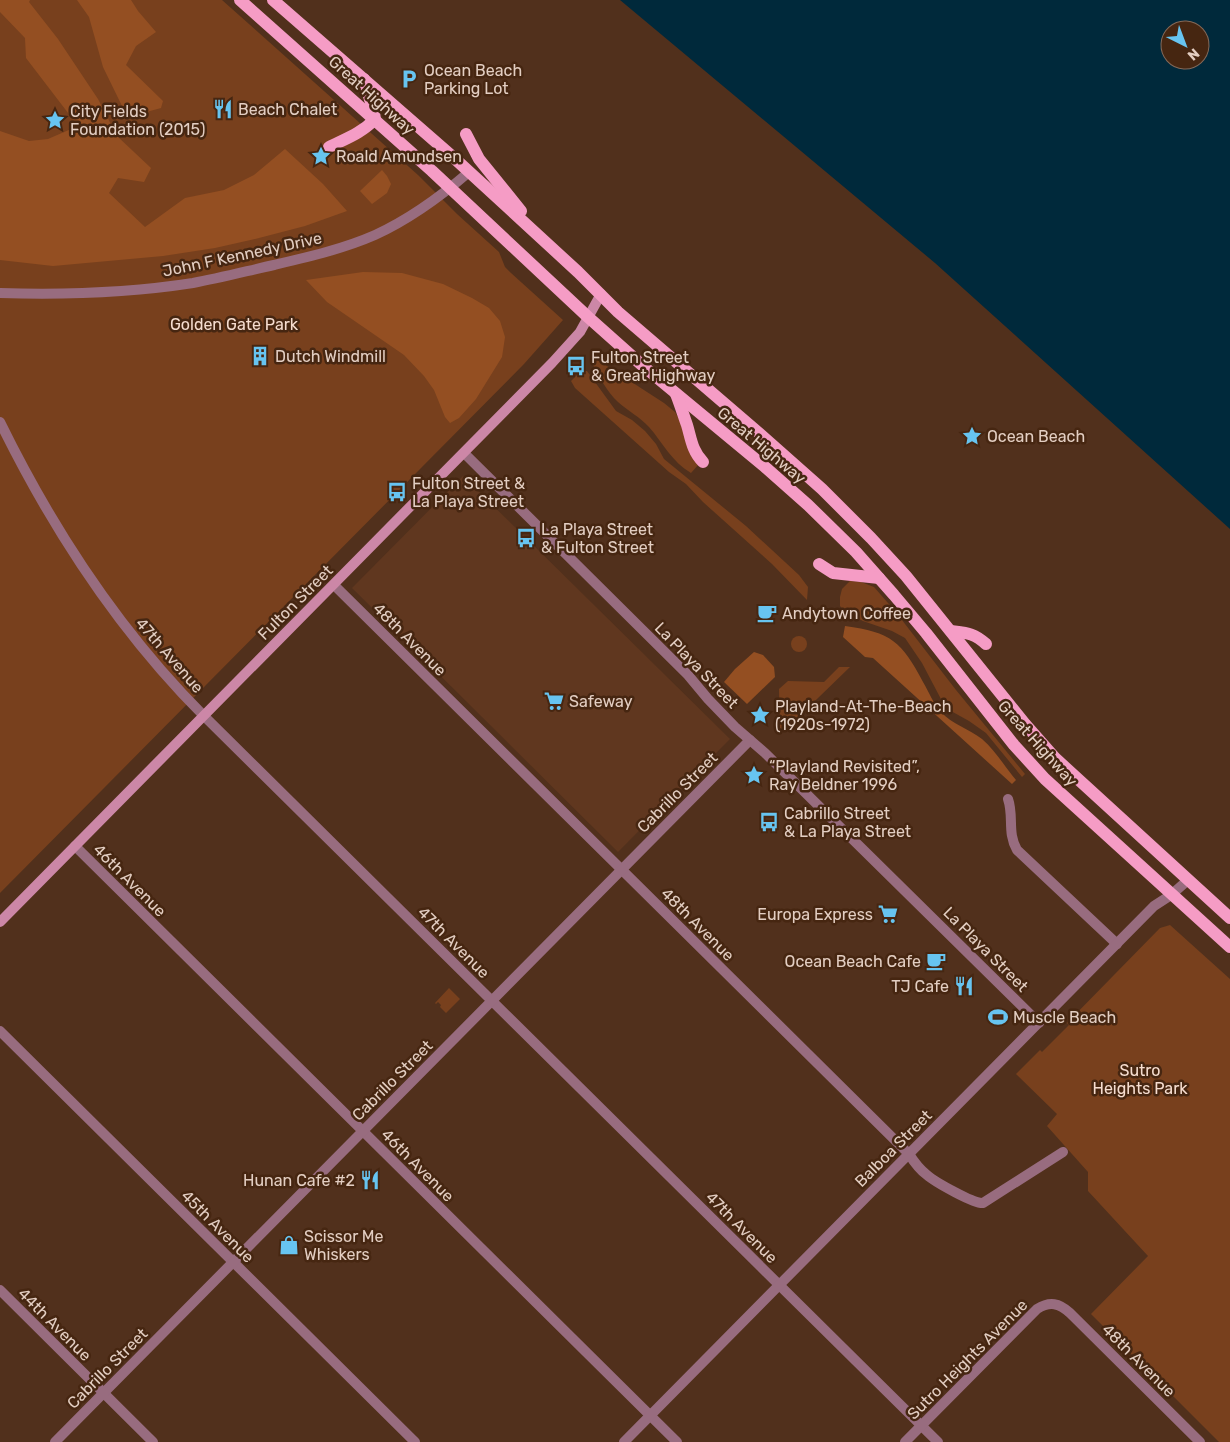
<svg xmlns="http://www.w3.org/2000/svg" width="1230" height="1442" viewBox="0 0 1230 1442" font-family="Rubik,sans-serif">
  <style>
    .built { fill: #60371f }
    .green { fill: #78401d }
    .forest { fill: #944f22 }
    .water { fill: #00293b; fill-rule: evenodd }
    .lines { fill: none; stroke-linecap: round; stroke-linejoin: round }
    .minor { stroke: #986c7f; stroke-width: 10 }
    .tertiary { stroke: #986c7f; stroke-width: 10 }
    .secondary { stroke: #cc87a7; stroke-width: 10 }
    .primary { stroke: #f59cc5; stroke-width: 12 }
    .labels { text-anchor: middle; stroke-width: 5; stroke-linejoin: round; paint-order: stroke }
    .poi-label { font-size: 16px; fill: #e3cec2; stroke: #462611; text-anchor: start }
    .street-label { font-size: 16px; fill: #e3cec2; stroke: #462611 }
    .park-label { font-size: 16px; fill: #f6ddcf; stroke: #462611 }
  </style>
  <rect width="100%" height="100%" fill="#51301c"/>
  <!-- built -->
  <polygon class="built" points="463,476 730,739 618,852 352,588"/>
  <!-- green -->
  <g class="green">
    <polygon points="0,0 222,0 418,175 457,214 499,252 505,267 511,273 563,320 524,364 0,893"/>
    <path d="M596 359 664 403 675 412 684 428 699 464 691 473C672 462 663 443 649 427 640 417 628 411 618 402 607 392 599 376 592 363Z"/>
    <polygon points="581,371 587,371 616,411 632,420 645,431 656,444 664,459 746,526 799,575 808,587 807,600 772,564 703,502 686,484 669,472 575,388 571,381"/>
    <polygon points="850,581 861,582 874,587 895,611 956,690 1025,774 1022,777 986,733 969,721 951,711 942,701 922,663 905,638 892,631 863,621 844,611 840,606 840,597 842,589"/>
    <circle cx="799" cy="644" r="8"/>
    <polygon points="839,667 850,667 785,730 780,728 779,689 788,681 824,682"/>
    <polygon points="1170,925 1230,979 1230,1442 1219,1442 1091,1314 1148,1256 1088,1191 1088,1172 1047,1126 1057,1114 1016,1074 1040,1050 1042,1052 1069,1025 1067,1023 1160,928"/>
    <polygon points="449,988 460,999 446,1013 440,1007 441,1005 438,1002 436,1004 435,1003"/>
  </g>
  <!-- forest -->
  <g class="forest">
    <polygon points="0,0 30,0 29,2 58,39 98,99 117,136 151,168 144,182 118,178 109,193 145,227 185,198 224,190 254,175 285,149 323,184 347,211 305,226 259,238 215,248 163,256 53,266 0,260 0,131 29,141 48,139 78,126 26,58 25,38 0,12"/>
    <polygon points="77,0 131,0 138,11 156,32 136,46 126,65 163,101 161,108 139,114 122,106 103,67 89,17"/>
    <polygon points="382,170 387,176 391,184 387,193 372,204 360,191"/>
    <polygon points="363,272 402,273 443,284 472,298 489,308 500,321 505,337 502,357 476,399 459,418 450,423 445,417 434,390 424,376 404,355 327,302 306,280"/>
    <path d="M845 626C891 632 902 642 923 682 929 692 933 703 941 712 952 724 969 729 982 739 995 750 1005 767 1016 780L1012 784 873 658 865 657 843 637Z"/>
    <polygon points="754,652 763,655 774,667 775,677 747,704 724,682 735,669"/>
  </g>
  <!-- water -->
  <path class="water" d="M620 0H1230V529L935 263ZM1170 30H1200V60H1170Z"/>
  <g class="lines">
    <!-- minor -->
    <g class="minor">
      <polyline points="464,453 688,675 708,699 735,727 765,753 1039,1023"/>
      <path d="M334 585 909 1154C914 1162 919 1169 927 1175 935 1182 974 1204 983 1203L1063 1152"/>
      <polyline points="204,716 938,1442"/>
      <path d="M1008 799C1014 816 1007 833 1017 850L1117 944"/>
      <polyline points="75,846 677,1442"/>
      <polyline points="0,1031 415,1442"/>
      <polyline points="0,1290 153,1442"/>
      <polyline points="55,1442 750,740"/>
      <path d="M905 1442 1037 1309C1050 1301 1059 1303 1070 1313L1200 1442"/>
    </g>
    <!-- tertiary -->
    <g class="tertiary">
      <path d="M0 293C65 295 129 293 193 283 220 278 247 271 274 265 308 257 343 249 375 235 410 219 440 197 469 172"/>
      <path d="M0 422C53 530 119 631 204 716"/>
      <polyline points="624,1442 1154,906 1171,895 1188,880"/>
    </g>
    <!-- secondary -->
    <polyline class="secondary" points="0,922 552,363 580,332 601,294"/>
    <!-- primary -->
    <g class="primary">
      <polyline points="240,0 432,171 588,317 643,366 765,467 808,505 856,552 894,595 926,633 1014,745 1045,779 1230,947"/>
      <polyline points="273,0 453,157 578,272 618,312 760,434 822,489 871,538 906,576 1025,724 1055,758 1230,918"/>
      <polyline points="466,134 479,159 521,211"/>
      <path d="M329 147C345 139 362 133 375 119L374 113 364 79"/>
      <path d="M676 394C680 404 683 414 687 425 691 438 692 451 703 462"/>
      <polyline points="819,564 833,573 879,578"/>
      <path d="M951 631C967 633 974 633 986 644"/>
    </g>
  </g>
  <!-- icons -->
  <defs>
    <symbol id="parking-bare" viewBox="-9 -9 18 18"><path d="M-3.5-5.5H1a3.5 3.5 0 0 1 0 7H-1V5.5H-3.5ZM-1-3.4V-.6H.8a1.4 1.4 0 0 0 0-2.8Z" fill="#67c4f0" stroke="#462611" stroke-width="2.5" paint-order="stroke"/></symbol>
    <symbol id="restaurant-bare" viewBox="-9 -9 18 18"><path d="M-5-6h1v4h1v-4h1v4h1v-4h1v5L-1.5 .5V6h-2V.5L-5-1ZM5-6V6H3V1.5H1.5Q1.5-4 5-6Z" fill="#67c4f0" stroke="#462611" stroke-width="2.5" paint-order="stroke"/></symbol>
    <symbol id="sight-bare" viewBox="-9 -9 18 18"><path d="M0-6L1.8-2.2L6-1.7L2.9 1.2L3.7 5.4L0 3.3L-3.7 5.4L-2.9 1.2L-6-1.7L-1.8-2.2Z" fill="#67c4f0" stroke="#462611" stroke-width="2.5" paint-order="stroke"/></symbol>
    <symbol id="building-bare" viewBox="-9 -9 18 18"><path d="M-4-6H4V6H1V3H-1V6H-4ZM-2.5-4.3h1.7v1.8h-1.7ZM.8-4.3h1.7v1.8H.8ZM-2.5-1h1.7V.8h-1.7ZM.8-1h1.7V.8H.8Z" fill="#67c4f0" stroke="#462611" stroke-width="2.5" paint-order="stroke"/></symbol>
    <symbol id="bus-bare" viewBox="-9 -9 18 18"><path d="M-5-6H5V4H4V6H2V4H-2V6H-4V4H-5ZM-3.5-4V0h7V-4ZM-3.5 1.2v1.5H-2V1.2ZM2 1.2v1.5H3.5V1.2Z" fill="#67c4f0" stroke="#462611" stroke-width="2.5" paint-order="stroke"/></symbol>
    <symbol id="cafe-bare" viewBox="-9 -9 18 18"><path d="M-5.5-4.5H6V0H3Q3 3.5 0 3.5H-2.5Q-5.5 3.5-5.5 0ZM3-3.2v2h1.7v-2ZM-6 4.5H4V6H-6Z" fill="#67c4f0" stroke="#462611" stroke-width="2.5" paint-order="stroke"/></symbol>
    <symbol id="supermarket-bare" viewBox="-9 -9 18 18"><path d="M-6-5.5h2.5l.6 2H6L4.5 2H-2.5L-4.4-4H-6ZM-1.5 3.2a1.3 1.3 0 1 0 .1 0ZM3 3.2a1.3 1.3 0 1 0 .1 0Z" fill="#67c4f0" stroke="#462611" stroke-width="2.5" paint-order="stroke"/></symbol>
    <symbol id="stadium-bare" viewBox="-9 -9 18 18"><path d="M0-5a6.5 5 0 1 0 0 10a6.5 5 0 1 0 0-10ZM-3.5-1.8h7v3.6h-7Z" fill="#67c4f0" stroke="#462611" stroke-width="2.5" paint-order="stroke"/></symbol>
    <symbol id="shop-bare" viewBox="-9 -9 18 18"><path d="M-5-2.5h2.3a2.7 3.5 0 0 1 5.4 0H5L5.5 6h-11ZM-1.5-2.5h3a1.5 2.3 0 0 0-3 0Z" fill="#67c4f0" stroke="#462611" stroke-width="2.5" paint-order="stroke"/></symbol>
  </defs>
  <g fill-rule="evenodd">
    <use href="#parking-bare" x="395" y="65" width="28" height="28"/>
    <use href="#restaurant-bare" x="209" y="95" width="28" height="28"/>
    <use href="#sight-bare" x="41" y="106" width="28" height="28"/>
    <use href="#sight-bare" x="307" y="142" width="28" height="28"/>
    <use href="#building-bare" x="246" y="342" width="28" height="28"/>
    <use href="#bus-bare" x="562" y="352" width="28" height="28"/>
    <use href="#sight-bare" x="958" y="422" width="28" height="28"/>
    <use href="#bus-bare" x="383" y="478" width="28" height="28"/>
    <use href="#bus-bare" x="512" y="524" width="28" height="28"/>
    <use href="#cafe-bare" x="753" y="599" width="28" height="28"/>
    <use href="#supermarket-bare" x="540" y="687" width="28" height="28"/>
    <use href="#sight-bare" x="746" y="701" width="28" height="28"/>
    <use href="#sight-bare" x="740" y="761" width="28" height="28"/>
    <use href="#bus-bare" x="755" y="808" width="28" height="28"/>
    <use href="#supermarket-bare" x="874" y="900" width="28" height="28"/>
    <use href="#cafe-bare" x="922" y="947" width="28" height="28"/>
    <use href="#restaurant-bare" x="950" y="972" width="28" height="28"/>
    <use href="#stadium-bare" x="984" y="1003" width="28" height="28"/>
    <use href="#restaurant-bare" x="356" y="1166" width="28" height="28"/>
    <use href="#shop-bare" x="275" y="1231" width="28" height="28"/>
  </g>
  <g class="labels">
    <!-- poi labels -->
    <g class="poi-label">
      <text x="424" y="76">Ocean Beach<tspan x="424" dy="18">Parking Lot</tspan></text>
      <text x="238" y="115">Beach Chalet</text>
      <text x="70" y="117">City Fields<tspan x="70" dy="18">Foundation (2015)</tspan></text>
      <text x="336" y="162">Roald Amundsen</text>
      <text x="275" y="362">Dutch Windmill</text>
      <text x="591" y="363">Fulton Street<tspan x="591" dy="18">&amp; Great Highway</tspan></text>
      <text x="987" y="442">Ocean Beach</text>
      <text x="412" y="489">Fulton Street &amp;<tspan x="412" dy="18">La Playa Street</tspan></text>
      <text x="541" y="535">La Playa Street<tspan x="541" dy="18">&amp; Fulton Street</tspan></text>
      <text x="782" y="619">Andytown Coffee</text>
      <text x="569" y="707">Safeway</text>
      <text x="775" y="712">Playland-At-The-Beach<tspan x="775" dy="18">(1920s-1972)</tspan></text>
      <text x="769" y="772">“Playland Revisited”,<tspan x="769" dy="18">Ray Beldner 1996</tspan></text>
      <text x="784" y="819">Cabrillo Street<tspan x="784" dy="18">&amp; La Playa Street</tspan></text>
      <text x="873" y="920" text-anchor="end">Europa Express</text>
      <text x="921" y="967" text-anchor="end">Ocean Beach Cafe</text>
      <text x="949" y="992" text-anchor="end">TJ Cafe</text>
      <text x="1013" y="1023">Muscle Beach</text>
      <text x="355" y="1186" text-anchor="end">Hunan Cafe #2</text>
      <text x="304" y="1242">Scissor Me<tspan x="304" dy="18">Whiskers</tspan></text>
    </g>
    <!-- street labels -->
    <g class="street-label">
      <text transform="translate(372 95) rotate(42)" y="6">Great Highway</text>
      <text transform="translate(242 254) rotate(-12)" y="6">John F Kennedy Drive</text>
      <text transform="translate(762 445) rotate(40)" y="6">Great Highway</text>
      <text transform="translate(295 602) rotate(-45)" y="6">Fulton Street</text>
      <text transform="translate(410 639) rotate(45)" y="6">48th Avenue</text>
      <text transform="translate(170 655) rotate(49)" y="6">47th Avenue</text>
      <text transform="translate(697 665) rotate(46)" y="6">La Playa Street</text>
      <text transform="translate(1038 743) rotate(48)" y="6">Great Highway</text>
      <text transform="translate(677 792) rotate(-45)" y="6">Cabrillo Street</text>
      <text transform="translate(130 880) rotate(45)" y="6">46th Avenue</text>
      <text transform="translate(698 924) rotate(45)" y="6">48th Avenue</text>
      <text transform="translate(454 942) rotate(45)" y="6">47th Avenue</text>
      <text transform="translate(986 949) rotate(45)" y="6">La Playa Street</text>
      <text transform="translate(392 1080) rotate(-45)" y="6">Cabrillo Street</text>
      <text transform="translate(893 1148) rotate(-45)" y="6">Balboa Street</text>
      <text transform="translate(418 1165) rotate(45)" y="6">46th Avenue</text>
      <text transform="translate(218 1226) rotate(45)" y="6">45th Avenue</text>
      <text transform="translate(742 1227) rotate(45)" y="6">47th Avenue</text>
      <text transform="translate(55 1324) rotate(45)" y="6">44th Avenue</text>
      <text transform="translate(967 1359) rotate(-45)" y="6">Sutro Heights Avenue</text>
      <text transform="translate(1139 1360) rotate(45)" y="6">48th Avenue</text>
      <text transform="translate(107 1368) rotate(-45)" y="6">Cabrillo Street</text>
    </g>
    <!-- park labels -->
    <g class="park-label">
      <text x="234" y="330">Golden Gate Park</text>
      <text x="1140" y="1076">Sutro<tspan x="1140" dy="18">Heights Park</tspan></text>
    </g>
  </g>
  <!-- north arrow -->
  <g transform="translate(1185 45) rotate(138)"><circle r="24" fill="#462611" stroke="#856958"/>
  <path d="M0-4L9 19L0 12L-9 19Z" fill="#67c4f0"/>
  <text y="-8" font-size="14" font-weight="bold" text-anchor="middle" fill="#e3cec2">N</text>
  </g>
</svg>
